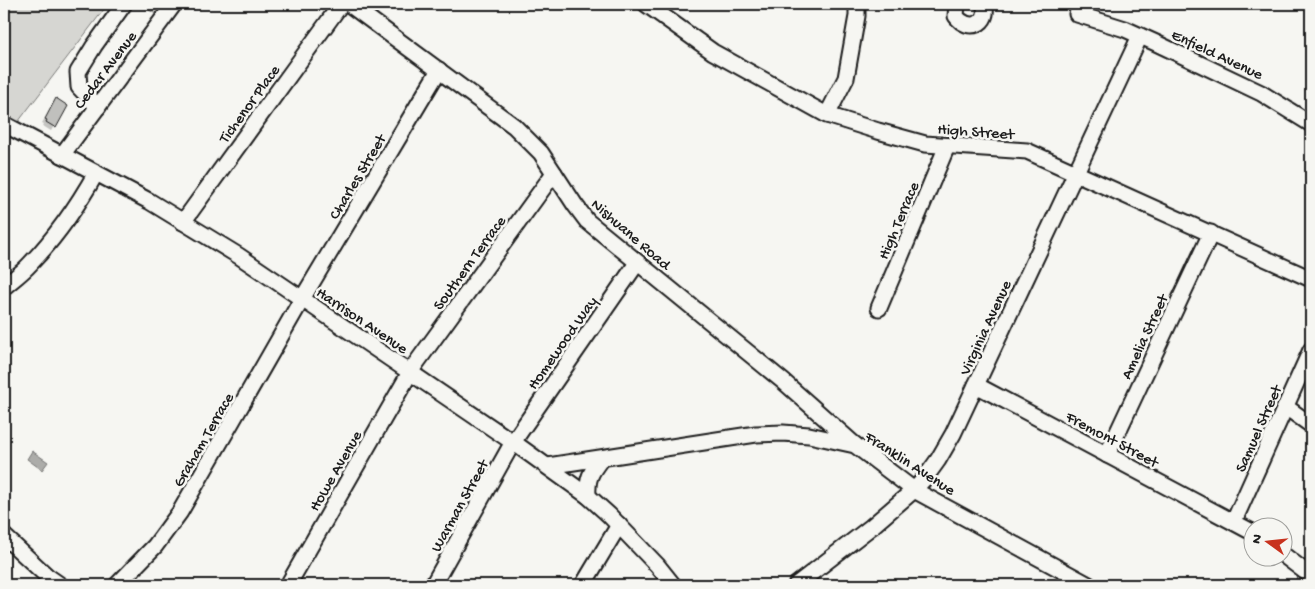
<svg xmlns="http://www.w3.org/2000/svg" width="1315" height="589" viewBox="0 0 1315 589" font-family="'Gochi Hand',sans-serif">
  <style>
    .green { fill: #d6d6d2; stroke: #797977 }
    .water { fill: #acaca9; stroke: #727271 }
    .shadow { fill: #0003 }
    .building { fill: #c0c0bd; stroke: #1c1c1c }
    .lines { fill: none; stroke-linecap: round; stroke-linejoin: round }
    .minor-casing { stroke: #1c1c1c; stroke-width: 19 }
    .minor { stroke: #f6f6f2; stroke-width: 15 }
    .labels { text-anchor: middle; stroke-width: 5; stroke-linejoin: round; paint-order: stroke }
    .street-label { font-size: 16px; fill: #1c1c1c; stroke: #f6f6f2 }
  </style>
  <rect width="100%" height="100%" fill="#f6f6f2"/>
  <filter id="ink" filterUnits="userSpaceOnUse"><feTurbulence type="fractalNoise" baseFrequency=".02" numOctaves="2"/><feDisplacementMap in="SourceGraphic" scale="10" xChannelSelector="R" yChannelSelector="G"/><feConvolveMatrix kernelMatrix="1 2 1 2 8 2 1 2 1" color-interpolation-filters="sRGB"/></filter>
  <g filter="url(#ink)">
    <!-- green -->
    <g class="green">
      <polygon points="4,4 108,4 15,126 4,121"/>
      <polygon points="139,4 169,4 159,16"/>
    </g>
    <!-- water -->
    <polygon class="water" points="32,451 48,462 42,470 27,459"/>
    <!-- shadow -->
    <polygon class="shadow" points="56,100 66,106 51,131 43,126 44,124 42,123"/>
    <!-- building -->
    <polygon class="building" points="56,98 68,106 56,128 46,122 47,120 45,119"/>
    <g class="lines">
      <defs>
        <g id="minor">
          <polyline points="349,4 514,126 541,153 575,205 587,221 784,382 855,445"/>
          <polyline points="646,4 713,52 827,115 878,131 925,144 1027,151 1311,279"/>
          <path d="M957 4 956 16C968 33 991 24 984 4"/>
          <polyline points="1077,14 1125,29 1156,43 1261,93 1311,124"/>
          <polyline points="98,107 79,87 78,72 94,46 124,4"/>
          <polyline points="827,115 846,78 857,16 857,4"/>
          <polyline points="4,124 149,201 239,256 520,447 588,496 609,515 657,565 673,585"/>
          <polyline points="62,155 174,4"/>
          <polyline points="183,222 341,4"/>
          <path d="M4 287C12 280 22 273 30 264 56 237 78 205 96 173"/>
          <polyline points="879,308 947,146"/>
          <polyline points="976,385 1252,532"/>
          <polyline points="1286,407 1311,425"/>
          <polyline points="1107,455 1211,233"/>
          <polyline points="548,466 756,434 783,433 809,435 855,445 914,490 1089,585"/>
          <path d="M588 496C587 479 590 473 601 459"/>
          <polyline points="1234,521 1311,350"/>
          <polyline points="4,536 47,576 60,585"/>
          <polyline points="1282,554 1311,576"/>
          <polyline points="117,585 155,546 180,512 302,299 439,70"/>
          <polyline points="288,585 412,369 554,173"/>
          <polyline points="433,585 513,442 637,263"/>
          <polyline points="583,585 619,525"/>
          <polyline points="796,585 871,527 914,490 925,478 938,460 953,434 1140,36"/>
        </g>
      </defs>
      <!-- minor casing -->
      <use href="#minor" class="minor-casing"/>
      <!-- minor -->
      <use href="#minor" class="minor"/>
    </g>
  </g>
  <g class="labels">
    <!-- street labels -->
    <g class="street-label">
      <text transform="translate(1218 53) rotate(25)" y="6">Enfield Avenue</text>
      <text transform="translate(104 69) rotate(-53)" y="6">Cedar Avenue</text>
      <text transform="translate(248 103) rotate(-54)" y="6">Tichenor Place</text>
      <text transform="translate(976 130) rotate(4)" y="6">High Street</text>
      <text transform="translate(356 176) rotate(-59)" y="6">Charles Street</text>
      <text transform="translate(897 220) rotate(-67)" y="6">High Terrace</text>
      <text transform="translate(632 233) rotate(41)" y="6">Nishuane Road</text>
      <text transform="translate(468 262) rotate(-54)" y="6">Southern Terrace</text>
      <text transform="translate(363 319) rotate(34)" y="6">Harrison Avenue</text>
      <text transform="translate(984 327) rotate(-65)" y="6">Virginia Avenue</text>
      <text transform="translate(1143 336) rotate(-65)" y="6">Amelia Street</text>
      <text transform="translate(561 342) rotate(-55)" y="6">Homewood Way</text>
      <text transform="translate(1257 428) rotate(-66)" y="6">Samuel Street</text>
      <text transform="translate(1113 438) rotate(28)" y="6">Fremont Street</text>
      <text transform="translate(202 439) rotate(-60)" y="6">Graham Terrace</text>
      <text transform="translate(911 462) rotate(33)" y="6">Franklin Avenue</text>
      <text transform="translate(334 470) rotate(-60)" y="6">Howe Avenue</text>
      <text transform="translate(458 505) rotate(-61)" y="6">Warman Street</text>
    </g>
  </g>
  <!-- margin -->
  <rect width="1315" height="589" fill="none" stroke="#f6f6f2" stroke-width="20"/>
  <rect x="10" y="10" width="1295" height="569" fill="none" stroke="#1c1c1c" stroke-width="2" filter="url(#ink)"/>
  <!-- north arrow -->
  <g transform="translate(1268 542) rotate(285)"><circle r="24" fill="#f6f6f2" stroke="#9f9f9c"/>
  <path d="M0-4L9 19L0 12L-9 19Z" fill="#c8321e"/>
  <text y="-8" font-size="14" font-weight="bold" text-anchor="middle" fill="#1c1c1c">N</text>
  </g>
</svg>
